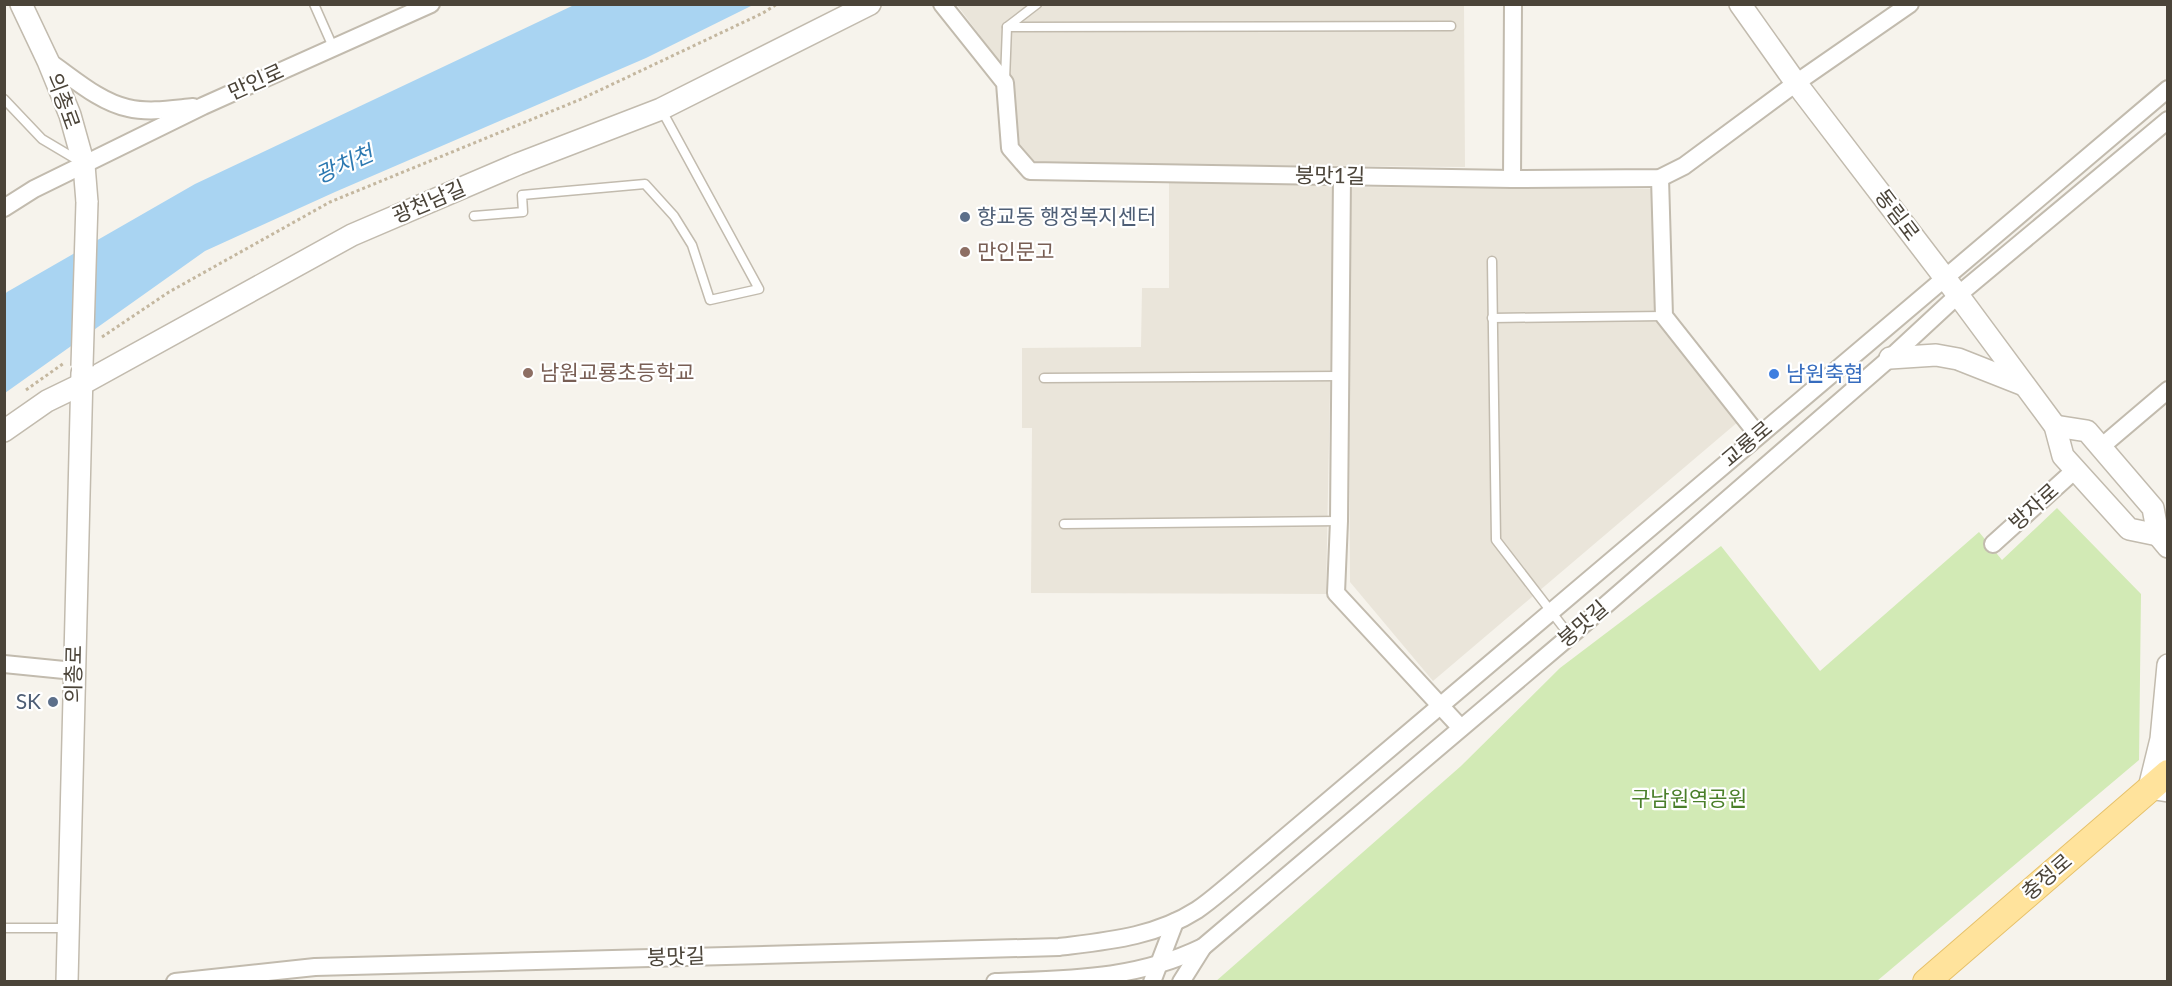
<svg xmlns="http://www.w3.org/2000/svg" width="2172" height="986" viewBox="0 0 2172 986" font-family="Lato,'Noto Sans KR',sans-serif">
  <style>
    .residential { fill: #eae5da }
    .park { fill: #d2eab5 }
    .water { fill: #a9d4f2 }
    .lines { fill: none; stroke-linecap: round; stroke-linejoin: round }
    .service-casing { stroke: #c2bbae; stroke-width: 11 }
    .minor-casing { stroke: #c2bbae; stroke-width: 20 }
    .tertiary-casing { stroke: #c2bbae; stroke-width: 24 }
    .primary-casing { stroke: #e6c16a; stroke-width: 28 }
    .path { stroke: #c4b79f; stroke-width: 3; stroke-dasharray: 3 3; stroke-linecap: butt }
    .service { stroke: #fff; stroke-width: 8 }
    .minor { stroke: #fff; stroke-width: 16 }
    .tertiary { stroke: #fff; stroke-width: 21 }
    .primary { stroke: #ffe39c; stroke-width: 26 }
    .tertiary-bridge-casing { stroke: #c2bbae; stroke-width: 24; stroke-linecap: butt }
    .tertiary-bridge { stroke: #fff; stroke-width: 21 }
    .service-dot { fill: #5c6f8a; stroke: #fff; stroke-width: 2 }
    .education-dot { fill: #8d6e63; stroke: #fff; stroke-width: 2 }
    .shop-dot { fill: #3f7fe0; stroke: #fff; stroke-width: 2 }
    .labels { text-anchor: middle; stroke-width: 4.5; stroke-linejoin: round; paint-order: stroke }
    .street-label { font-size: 21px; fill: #4b4439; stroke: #fff }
    .service-label { font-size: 21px; fill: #4e5e75; stroke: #fff; text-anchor: start }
    .education-label { font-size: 21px; fill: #785e54; stroke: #fff; text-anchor: start }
    .shop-label { font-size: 21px; fill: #366cbe; stroke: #fff; text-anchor: start }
    .park-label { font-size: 21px; fill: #4a7f2a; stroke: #fff }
    .water-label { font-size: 22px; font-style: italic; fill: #2e7ab2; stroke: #fff }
  </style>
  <rect width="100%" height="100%" fill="#f6f3ec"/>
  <!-- residential -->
  <g class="residential">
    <polygon points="957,5 1464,5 1465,167 1034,163 1017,142 1008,73"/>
    <polygon points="1169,181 1334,186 1326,594 1031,593 1032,428 1022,428 1022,348 1141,347 1142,288 1169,288"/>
    <polygon points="1348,187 1654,189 1658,315 1739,421 1433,681 1350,582"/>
  </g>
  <!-- park -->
  <polygon class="park" points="2057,508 2141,594 2139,760 1877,981 1215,982 1461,766 1560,668 1721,546 1820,671 1979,532 2002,560"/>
  <!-- water -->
  <polygon class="water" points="574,5 753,5 646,58 335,192 205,251 5,393 4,295 7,292 195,184"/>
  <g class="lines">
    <defs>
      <g id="service">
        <polyline points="314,4 333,47"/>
        <polyline points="1007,27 1451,26"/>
        <polyline points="1005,80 1007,27 1037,4"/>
        <polyline points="4,99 42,139 79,161"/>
        <polyline points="474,216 523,212 522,195 645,184 674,216 692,245 710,300 759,289 661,109"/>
        <polyline points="1492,261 1496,540 1570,636"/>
        <polyline points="1492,318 1664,316"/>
        <polyline points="1044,378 1339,376"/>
        <polyline points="1064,524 1339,521"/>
        <polyline points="4,928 67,928"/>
      </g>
      <g id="minor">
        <polyline points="942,4 1005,83 1010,148 1030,171 1512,179 1660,178 1684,166 1796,83 1910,4"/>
        <path d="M48 61C72 77 99 102 128 108 149 113 172 109 193 107"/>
        <polyline points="1342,176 1339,521 1336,593 1461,728"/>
        <polyline points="1660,178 1664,316 1758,435"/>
        <polyline points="1512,179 1513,4"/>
        <polyline points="4,208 34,189 203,106 431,4"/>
        <polyline points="2101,447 2168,390"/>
        <polyline points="1993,544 2075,470"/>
        <polyline points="4,664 74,671"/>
        <path d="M175 982 315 967 1059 947C1107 941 1155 937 1197 910 1209 902 1219 893 1230 884L2168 89"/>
        <path d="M995 982C1069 979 1135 980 1203 947L1570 636 1890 358 1958 295 2168 120"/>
        <polyline points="1152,982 1175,922"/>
        <polyline points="1181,982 1203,947"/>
      </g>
      <g id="tertiary">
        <polyline points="21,4 48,61 70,115 84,165 87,202"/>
        <polyline points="1740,4 1796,83 1958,295 2055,426 2063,456 2129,529 2158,535"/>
        <polyline points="1890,358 1936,355 1958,359 2024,385"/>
        <polyline points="2055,426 2087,431 2153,508 2158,535 2168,547"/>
        <polyline points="4,431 47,401 82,384 352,235 518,164 661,109 870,4"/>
        <polyline points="2168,665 2161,739 2149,788 2168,791"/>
        <polyline points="67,982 82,373"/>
      </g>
      <polyline id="primary" points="1926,982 2168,773"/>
    </defs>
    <!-- service casing -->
    <use href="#service" class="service-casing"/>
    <!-- minor casing -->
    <use href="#minor" class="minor-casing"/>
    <!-- tertiary casing -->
    <use href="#tertiary" class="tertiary-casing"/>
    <!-- primary casing -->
    <use href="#primary" class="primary-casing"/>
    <!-- path -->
    <g class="path">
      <polyline points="102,337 169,292 330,202 579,100 763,13 777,4"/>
      <polyline points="26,390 64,363"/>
    </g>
    <!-- service -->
    <use href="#service" class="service"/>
    <!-- minor -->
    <use href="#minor" class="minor"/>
    <!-- tertiary -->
    <use href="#tertiary" class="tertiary"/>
    <!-- primary -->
    <use href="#primary" class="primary"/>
    <defs>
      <polyline id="tertiary-bridge" points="82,366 87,202"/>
    </defs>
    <!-- tertiary-bridge casing -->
    <use href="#tertiary-bridge" class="tertiary-bridge-casing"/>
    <!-- tertiary-bridge -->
    <use href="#tertiary-bridge" class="tertiary-bridge"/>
  </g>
  <!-- markers -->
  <g class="service-dot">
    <circle cx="965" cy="217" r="6"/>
    <circle cx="53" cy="702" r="6"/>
  </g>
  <g class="education-dot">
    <circle cx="965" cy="252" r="6"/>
    <circle cx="528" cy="373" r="6"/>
  </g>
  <circle class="shop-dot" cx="1774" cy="374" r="6"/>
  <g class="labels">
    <!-- street labels -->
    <g class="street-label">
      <text transform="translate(256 82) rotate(-24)" y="7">만인로</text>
      <text transform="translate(63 101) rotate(70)" y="7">의총로</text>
      <text transform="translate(1330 176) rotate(1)" y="7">붕맛1길</text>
      <text transform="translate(429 202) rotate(-23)" y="7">광천남길</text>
      <text transform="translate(1897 215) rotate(53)" y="7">동림로</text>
      <text transform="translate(1747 444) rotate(-40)" y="7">교룡로</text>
      <text transform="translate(2034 507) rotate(-42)" y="7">방자로</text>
      <text transform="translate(1583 624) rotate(-41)" y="7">붕맛길</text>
      <text transform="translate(74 674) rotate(-89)" y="7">의총로</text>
      <text transform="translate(2047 877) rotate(-41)" y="7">충정로</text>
      <text transform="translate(676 957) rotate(-2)" y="7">붕맛길</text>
    </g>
    <!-- service labels -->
    <g class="service-label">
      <text x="977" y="224">향교동 행정복지센터</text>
      <text x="41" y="709" text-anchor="end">SK</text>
    </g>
    <!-- education labels -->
    <g class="education-label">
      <text x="977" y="259">만인문고</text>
      <text x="540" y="380">남원교룡초등학교</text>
    </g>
    <!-- shop labels -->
    <g class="shop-label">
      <text x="1786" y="381">남원축협</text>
    </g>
    <!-- park labels -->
    <g class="park-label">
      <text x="1689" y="806">구남원역공원</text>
    </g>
    <!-- water labels -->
    <g class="water-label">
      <text transform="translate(344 164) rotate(-24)" y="8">광치천</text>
    </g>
  </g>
  <!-- border -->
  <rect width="2172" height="986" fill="none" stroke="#4b4439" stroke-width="12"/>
</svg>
